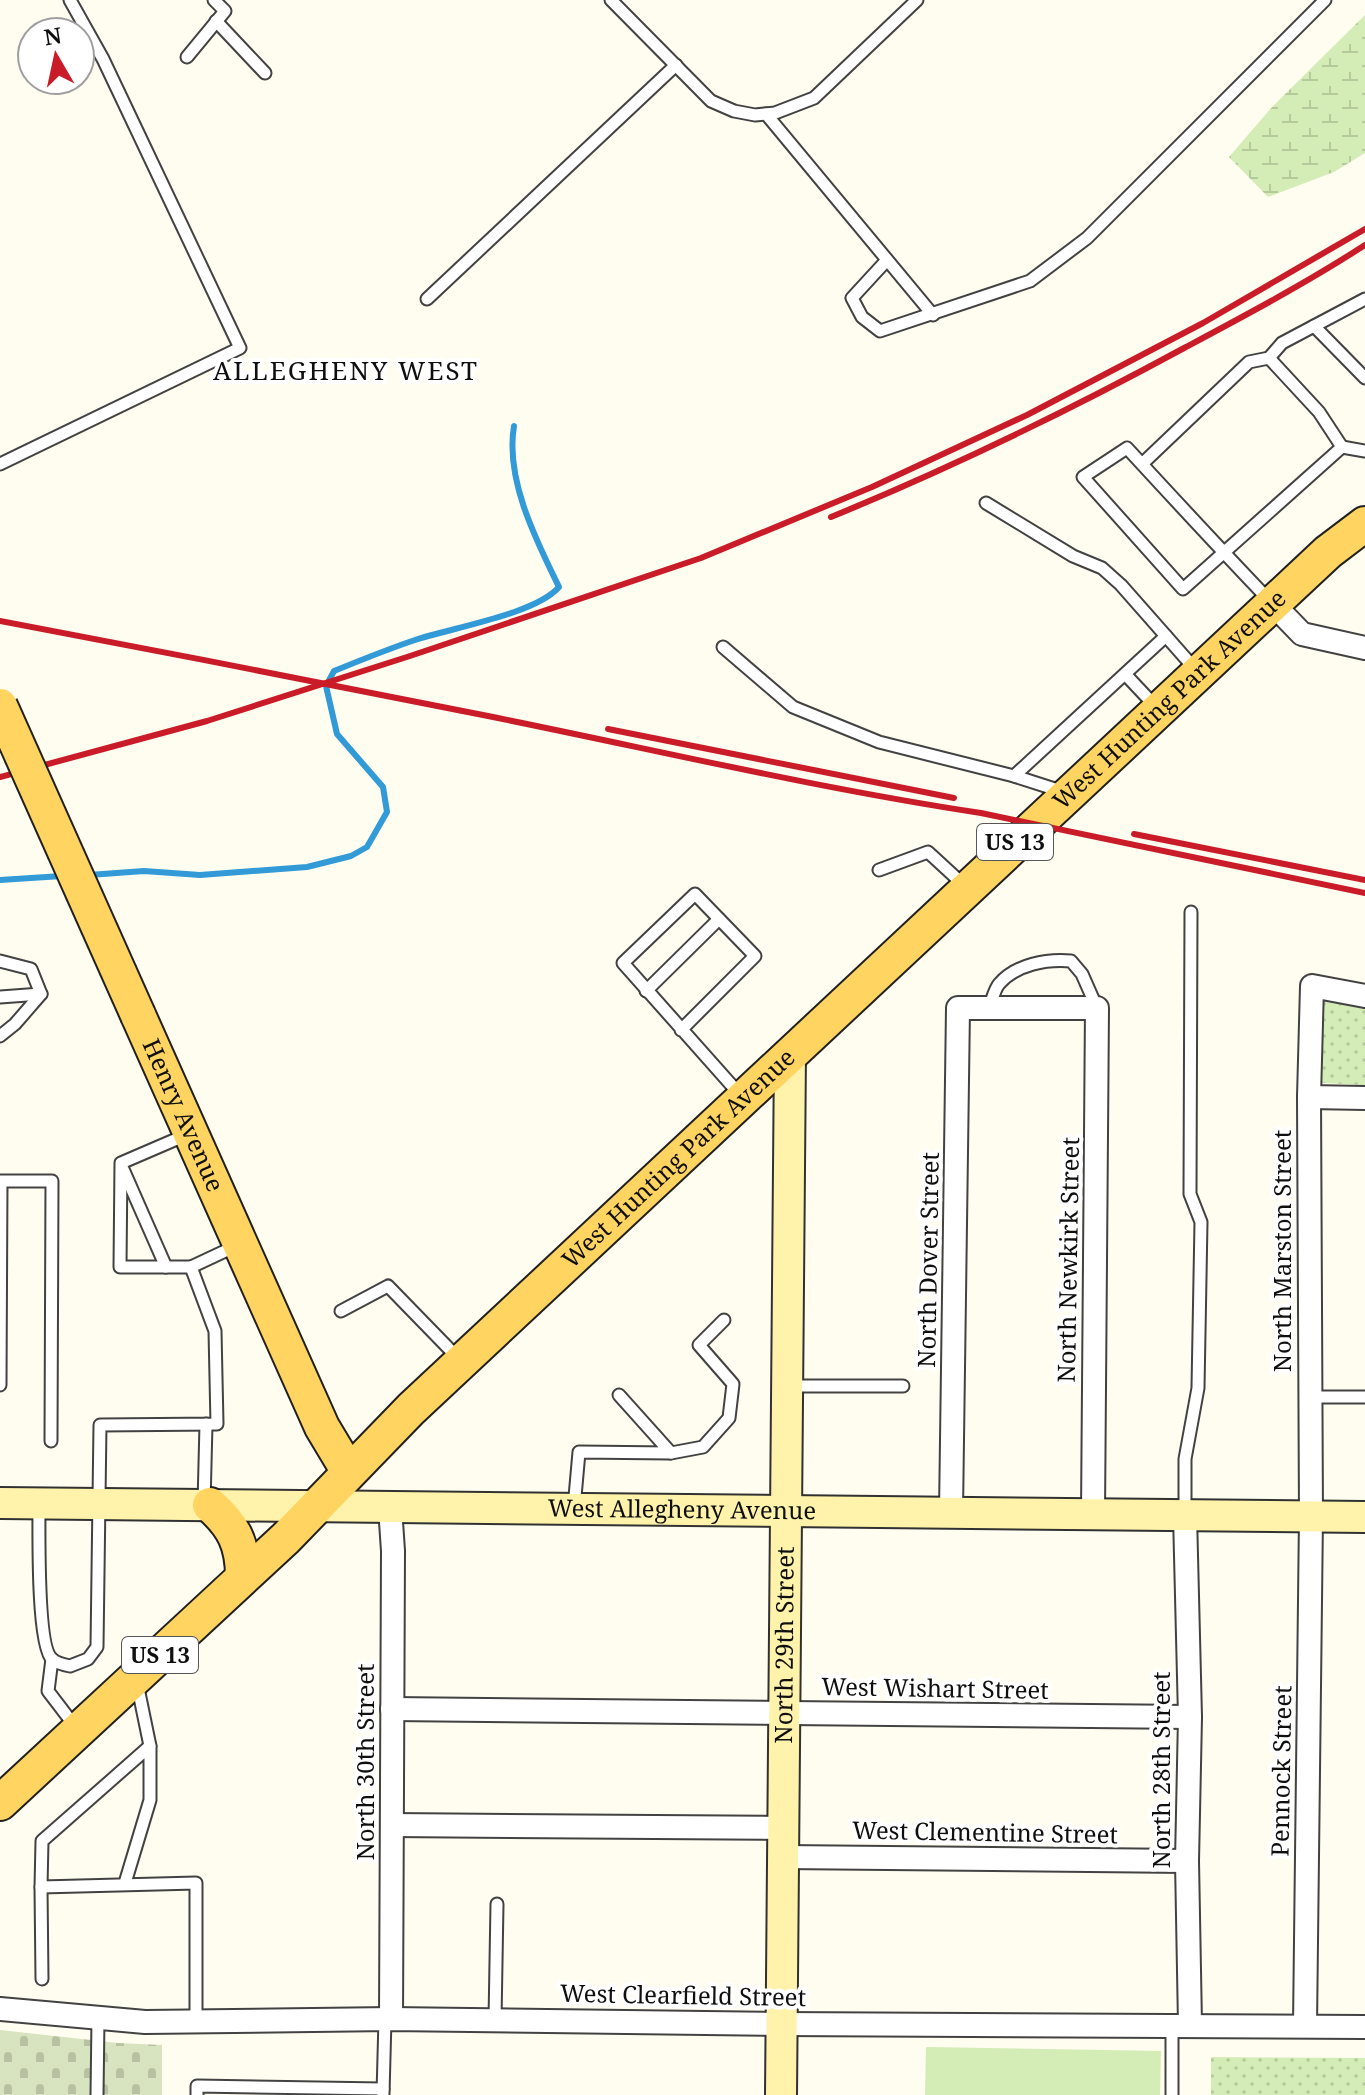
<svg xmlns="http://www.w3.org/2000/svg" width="1365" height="2095" viewBox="0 0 1365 2095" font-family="'Noto Serif',serif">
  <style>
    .grass { fill: #d4edb6 }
    .wetland { fill: url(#wetland-marsh) }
    .cemetery { fill: url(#cemetery-stones) }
    .park { fill: url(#park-dots) }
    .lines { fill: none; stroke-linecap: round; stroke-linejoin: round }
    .stream { stroke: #329ad7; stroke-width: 6 }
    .lane-casing { stroke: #424242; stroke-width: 15 }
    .street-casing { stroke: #424242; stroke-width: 26 }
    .secondary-casing { stroke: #313131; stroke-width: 34 }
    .primary-casing { stroke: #202020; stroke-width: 38 }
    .lane { stroke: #fff; stroke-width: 11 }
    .street { stroke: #fff; stroke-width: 22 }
    .secondary { stroke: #fff3ab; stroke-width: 30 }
    .primary { stroke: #ffd460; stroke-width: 34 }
    .rail { stroke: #ca1c28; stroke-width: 6 }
    .primary-bridge-casing { stroke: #202020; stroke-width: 38; stroke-linecap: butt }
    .primary-bridge { stroke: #ffd460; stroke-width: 34 }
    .labels { text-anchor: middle; stroke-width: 8; stroke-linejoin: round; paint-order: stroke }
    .shield { fill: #fff; stroke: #575757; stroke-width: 2 }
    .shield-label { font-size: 22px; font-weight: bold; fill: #0f0f0f }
    .street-label { font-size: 24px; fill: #0f0f0f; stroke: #fff }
    .neighbourhood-label { font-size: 26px; letter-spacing: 2px; fill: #0f0f0f; stroke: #fff }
  </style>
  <defs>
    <pattern id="wetland-marsh" width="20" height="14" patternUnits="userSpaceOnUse" patternTransform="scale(2)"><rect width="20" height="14" fill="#d4edb6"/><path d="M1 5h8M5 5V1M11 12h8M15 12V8" fill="none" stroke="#b5ca9b"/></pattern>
    <pattern id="cemetery-stones" width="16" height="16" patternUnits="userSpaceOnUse" patternTransform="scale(2)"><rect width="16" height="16" fill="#d8e3bf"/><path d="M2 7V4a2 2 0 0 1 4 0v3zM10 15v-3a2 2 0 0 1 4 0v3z" fill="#b8c2a3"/></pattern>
    <pattern id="park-dots" width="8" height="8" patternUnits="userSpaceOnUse" patternTransform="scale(2)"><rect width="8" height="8" fill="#d4edb6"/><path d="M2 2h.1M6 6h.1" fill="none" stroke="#b5ca9b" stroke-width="1.8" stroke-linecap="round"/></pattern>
  </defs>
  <rect width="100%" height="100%" fill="#fffcf0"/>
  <!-- grass -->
  <polygon class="grass" points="926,2047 1161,2051 1160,2095 925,2095"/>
  <!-- wetland -->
  <polygon class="wetland" points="1365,15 1365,153 1334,172 1268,197 1229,157 1272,107"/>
  <!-- cemetery -->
  <polygon class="cemetery" points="0,2030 118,2043 162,2045 162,2095 0,2095"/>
  <!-- park -->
  <g class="park">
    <polygon points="1322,997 1365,1004 1365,1085 1321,1083"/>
    <polygon points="1211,2057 1365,2058 1365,2095 1211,2095"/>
  </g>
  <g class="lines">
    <!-- stream -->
    <g class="stream">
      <path d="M89 875 144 871 200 875 307 867 351 856 367 847 387 812 383 787 337 734 326 686 334 671C361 660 388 649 415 640 451 628 536 614 559 587 536 540 505 479 514 426"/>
      <polyline points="0,880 62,876"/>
    </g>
    <defs>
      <g id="lane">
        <polyline points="611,0 711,101 734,111 755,115 775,113 814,98 917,0"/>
        <polyline points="216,21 265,73"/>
        <polyline points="187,57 225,11 214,0"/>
        <polyline points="766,114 933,315"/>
        <polyline points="887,260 852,298 862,317 880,331 1030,281 1087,238 1325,0"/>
        <polyline points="427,299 676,65"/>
        <polyline points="1314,326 1365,378"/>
        <polyline points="1269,358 1282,343 1365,299"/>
        <polyline points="1342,447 1365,451"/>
        <polyline points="0,464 240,348 103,59 70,0"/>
        <path d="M1142 464 1249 362 1269 358 1319 412 1342 447 1183 589 1083 477 1127 448C1174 499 1221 550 1269 600"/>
        <polyline points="986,503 1073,556 1102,568 1121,585 1195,669"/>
        <polyline points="723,647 793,707 879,742 1014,776 1064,792"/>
        <polyline points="1125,674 1157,708"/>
        <polyline points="1014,776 1166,636"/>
        <polyline points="879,870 928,852 966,887"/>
        <polyline points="0,961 31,969 41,994 15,1024 0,1036"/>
        <polyline points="646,991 719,919"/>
        <polyline points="0,997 41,994"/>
        <path d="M989 1008C992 1001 994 990 999 984 1016 964 1047 959 1071 961L1082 974 1097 1008"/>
        <polyline points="681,1030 755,956 695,894 623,963 742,1097"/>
        <polyline points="186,1135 121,1163 120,1267 191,1267 238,1245"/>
        <polyline points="122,1167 166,1267"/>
        <polyline points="341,1311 388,1286 459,1359"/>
        <polyline points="0,1385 1,1181 52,1181 51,1441"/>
        <polyline points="788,1386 903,1386"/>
        <polyline points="1310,1397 1365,1397"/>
        <polyline points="671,1453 703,1447 729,1418 733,1384 699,1345 724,1320"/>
        <path d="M39 1504C39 1529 37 1646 52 1659 56 1663 65 1665 70 1666L88 1659 97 1647 100 1425 217 1424 215 1331 191 1267"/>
        <polyline points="204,1504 206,1424"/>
        <polyline points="574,1508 579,1452 671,1453 619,1395"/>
        <polyline points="1185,1514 1185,1459 1198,1388 1201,1222 1190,1194 1191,912"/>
        <polyline points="52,1659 48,1691 77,1729"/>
        <polyline points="137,1683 150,1746"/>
        <polyline points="125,1883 150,1800 150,1746 42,1841 41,1887 196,1883 196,2021"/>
        <polyline points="41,1887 42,1979"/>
        <polyline points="495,2020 497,1904"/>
        <polyline points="383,2094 385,2019"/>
        <polyline points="97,2095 98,2019"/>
        <polyline points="197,2095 197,2086 383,2089"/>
        <polyline points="1172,2095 1172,2026"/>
      </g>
      <g id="street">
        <polyline points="1272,603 1302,634 1365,648"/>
        <polyline points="1309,1097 1365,1098"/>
        <polyline points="390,1507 393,1551 391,2019"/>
        <polyline points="951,1512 958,1008 1097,1008 1093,1514"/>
        <polyline points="1185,1515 1190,1717 1187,1861 1190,2025"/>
        <polyline points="392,1709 1190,1717"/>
        <polyline points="392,1825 783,1828"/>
        <polyline points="783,1857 1187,1861"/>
        <polyline points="0,2009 145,2022 391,2019 781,2024 1365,2027"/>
        <polyline points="1305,2026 1311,1516 1309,1097 1312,986 1365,996"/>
      </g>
      <g id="secondary">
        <path id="s1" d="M0 1503 1365 1517"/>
        <path id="s2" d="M781 2095 790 1053"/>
      </g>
      <g id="primary">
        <path id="s3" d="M138 1015 322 1427 349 1472"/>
        <path d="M210 1505C234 1526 243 1545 243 1577"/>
        <path id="s4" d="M0 1803 286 1538 411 1409 1328 552 1365 524"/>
      </g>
    </defs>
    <!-- lane casing -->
    <use href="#lane" class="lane-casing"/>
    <!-- street casing -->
    <use href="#street" class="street-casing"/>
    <!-- secondary casing -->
    <use href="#secondary" class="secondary-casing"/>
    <!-- primary casing -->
    <use href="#primary" class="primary-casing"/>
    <!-- lane -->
    <use href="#lane" class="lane"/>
    <!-- street -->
    <use href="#street" class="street"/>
    <!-- secondary -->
    <use href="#secondary" class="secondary"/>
    <!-- primary -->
    <use href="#primary" class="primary"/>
    <!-- rail -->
    <g class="rail">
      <path d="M831 517C953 467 1070 410 1186 347 1246 315 1308 282 1365 245"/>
      <path d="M0 621C163 652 325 683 488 716 652 749 815 788 981 813L1365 893"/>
      <polyline points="608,729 954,798"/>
      <polyline points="0,777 207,721 410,656 701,558 872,487 1027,415 1203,323 1365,229"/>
      <polyline points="1134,834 1365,880"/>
    </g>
    <defs>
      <polyline id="primary-bridge" points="0,706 138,1015"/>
    </defs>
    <!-- primary-bridge casing -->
    <use href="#primary-bridge" class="primary-bridge-casing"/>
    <!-- primary-bridge -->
    <use href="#primary-bridge" class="primary-bridge"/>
  </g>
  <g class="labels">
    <!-- shield labels -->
    <g class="shield">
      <rect x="977" y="824" width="76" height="36" rx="6"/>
      <rect x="122" y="1637" width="76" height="36" rx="6"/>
    </g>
    <g class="shield-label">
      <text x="1015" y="850">US 13</text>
      <text x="160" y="1663">US 13</text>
    </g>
    <!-- street labels -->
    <g class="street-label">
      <text dy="8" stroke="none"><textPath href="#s4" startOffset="1608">West Hunting Park Avenue</textPath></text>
      <text dy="8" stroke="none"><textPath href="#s3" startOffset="110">Henry Avenue</textPath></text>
      <text dy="8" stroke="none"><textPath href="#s4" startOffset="936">West Hunting Park Avenue</textPath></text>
      <text transform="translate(1283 1251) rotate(-90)" y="8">North Marston Street</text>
      <text transform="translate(929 1260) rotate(-89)" y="8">North Dover Street</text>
      <text transform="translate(1069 1260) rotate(-89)" y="8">North Newkirk Street</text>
      <text dy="8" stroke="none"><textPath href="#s1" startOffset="682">West Allegheny Avenue</textPath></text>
      <text dy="8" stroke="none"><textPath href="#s2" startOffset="450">North 29th Street</textPath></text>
      <text transform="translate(935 1689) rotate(1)" y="8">West Wishart Street</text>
      <text transform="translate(366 1762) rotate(-90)" y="8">North 30th Street</text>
      <text transform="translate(1162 1770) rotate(-90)" y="8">North 28th Street</text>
      <text transform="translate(1282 1771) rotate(-89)" y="8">Pennock Street</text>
      <text transform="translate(985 1833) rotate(1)" y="8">West Clementine Street</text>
      <text transform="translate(683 1996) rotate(1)" y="8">West Clearfield Street</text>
    </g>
    <!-- neighbourhood labels -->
    <g class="neighbourhood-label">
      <text x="346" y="380">ALLEGHENY WEST</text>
    </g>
  </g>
  <!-- north arrow -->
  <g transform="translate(56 56) rotate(351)"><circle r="38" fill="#ffffff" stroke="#9f9f9f" stroke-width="2"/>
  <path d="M0-6L14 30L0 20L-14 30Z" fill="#ca1c28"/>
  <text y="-12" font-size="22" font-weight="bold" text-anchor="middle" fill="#0f0f0f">N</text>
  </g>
</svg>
